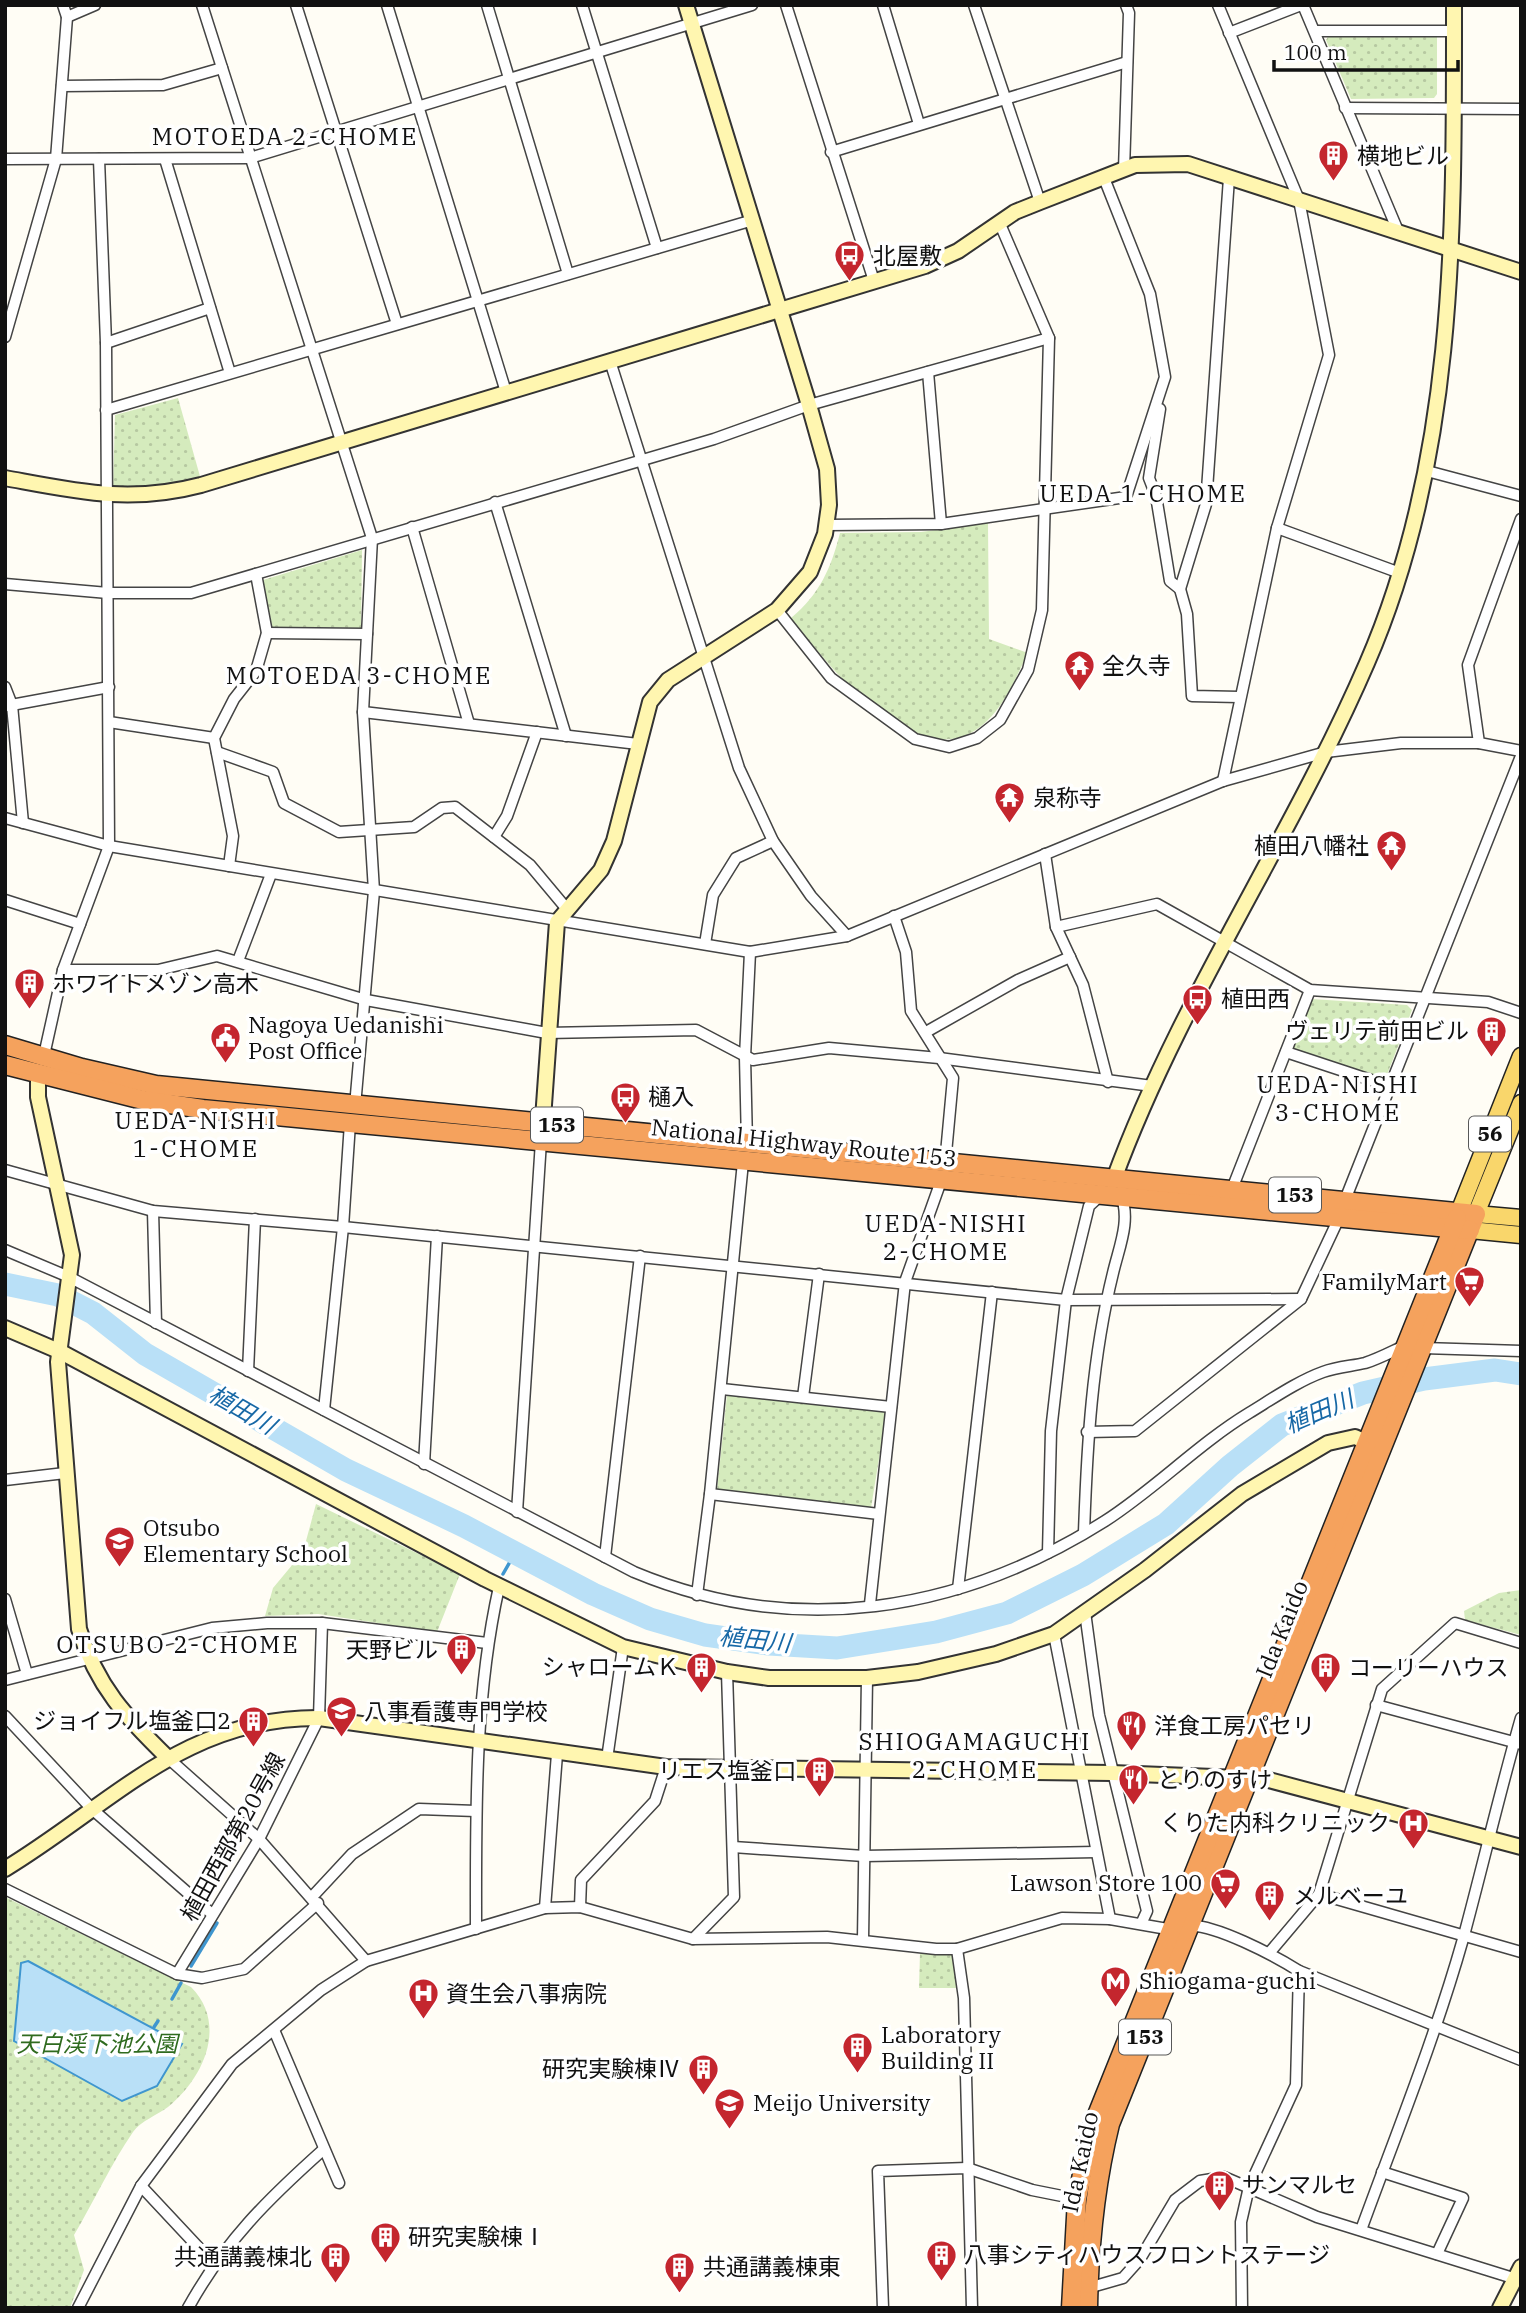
<svg xmlns="http://www.w3.org/2000/svg" width="1526" height="2313" viewBox="0 0 1526 2313" font-family="'IBM Plex Serif','Noto Sans JP',serif">
  <style>
    .park { fill: url(#park-dots) }
    .water { fill: #b9e0f7; stroke: #3f96cf; stroke-width: 2 }
    .lines { fill: none; stroke-linecap: round; stroke-linejoin: round }
    .stream { stroke: #3f96cf; stroke-width: 3.5 }
    .river { stroke: #b9e0f7; stroke-width: 23 }
    .street-casing { stroke: #444; stroke-width: 13 }
    .secondary-casing { stroke: #333; stroke-width: 18 }
    .primary-casing { stroke: #222; stroke-width: 19 }
    .highway-casing { stroke: #222; stroke-width: 21 }
    .street { stroke: #fff; stroke-width: 10 }
    .secondary { stroke: #fff6b0; stroke-width: 14 }
    .primary { stroke: #f9d66b; stroke-width: 16 }
    .highway { stroke: #f5a25d; stroke-width: 18 }
    .labels { text-anchor: middle; stroke-width: 7; stroke-linejoin: round; paint-order: stroke }
    .shield { fill: #fff; stroke: #585858; stroke-width: 2 }
    .shield-label { font-size: 21px; font-weight: bold; fill: #111 }
    .poi-label { font-size: 23px; fill: #111; stroke: #fff; text-anchor: start }
    .street-label { font-size: 23px; fill: #111; stroke: #fff }
    .park-label { font-size: 23px; font-style: italic; fill: #2f6b1f; stroke: #fff }
    .neighbourhood-label { font-size: 24px; letter-spacing: 2px; fill: #111; stroke: #fff }
    .water-label { font-size: 24px; font-style: italic; fill: #1768a6; stroke: #fff }
  </style>
  <defs>
    <pattern id="park-dots" width="8" height="8" patternUnits="userSpaceOnUse" patternTransform="scale(1.75)"><rect width="8" height="8" fill="#d5ebbd"/><path d="M2 2h.1M6 6h.1" fill="none" stroke="#b6c8a1" stroke-width="1.8" stroke-linecap="round"/></pattern>
  </defs>
  <rect width="100%" height="100%" fill="#fffdf5"/>
  <!-- park -->
  <g class="park">
    <polygon points="1329,35 1437,35 1437,94 1434,98 1351,99 1326,40"/>
    <polygon points="178,398 201,480 169,487 113,491 115,415"/>
    <path d="M988 523 989 639 1028 653C1016 677 1006 703 986 722 919 784 828 665 791 618 820 594 831 568 840 533L921 532Z"/>
    <polygon points="362,550 361,628 272,627 263,580"/>
    <polygon points="1311,999 1407,1005 1412,1010 1385,1080 1292,1048"/>
    <polygon points="727,1395 887,1409 871,1508 717,1490"/>
    <polygon points="316,1504 460,1574 437,1632 318,1614 265,1616 273,1588 303,1552"/>
    <polygon points="1521,1590 1521,1635 1465,1620 1464,1611 1499,1593"/>
    <path d="M5 1897 191 1987C228 2024 204 2078 168 2107 157 2115 141 2121 133 2132 111 2164 94 2201 74 2235L84 2270 70 2308H5Z"/>
    <polygon points="920,1953 952,1953 958,1988 919,1988"/>
  </g>
  <!-- water -->
  <polygon class="water" points="28,1961 182,2044 157,2086 122,2101 14,2041 21,1963"/>
  <g class="lines">
    <!-- stream -->
    <g class="stream">
      <polyline points="503,1574 515,1553"/>
      <polyline points="191,1966 217,1923"/>
      <polyline points="172,1999 181,1983"/>
      <polyline points="154,2027 158,2021"/>
    </g>
    <!-- river -->
    <polyline class="river" points="5,1284 58,1295 93,1313 145,1354 346,1470 464,1526 593,1594 650,1619 705,1635 769,1644 837,1648 936,1632 1007,1613 1083,1575 1166,1524 1230,1466 1282,1425 1363,1393 1424,1379 1495,1370 1521,1374"/>
    <defs>
      <g id="street">
        <polyline points="202,5 372,538 363,712 374,891 355,1106"/>
        <polyline points="296,5 397,324"/>
        <polyline points="387,5 506,392"/>
        <polyline points="487,5 568,274"/>
        <polyline points="582,5 657,248"/>
        <polyline points="786,5 874,281"/>
        <polyline points="883,5 919,124"/>
        <polyline points="974,5 1040,202"/>
        <polyline points="1218,5 1299,200 1329,355 1277,528 1223,781"/>
        <polyline points="1303,5 1398,231"/>
        <polyline points="67,17 95,5"/>
        <polyline points="1315,31 1454,31"/>
        <polyline points="1229,33 1301,5"/>
        <polyline points="62,86 163,85 222,68"/>
        <polyline points="1345,108 1521,109"/>
        <polyline points="831,152 1127,62"/>
        <polyline points="5,159 250,158 752,5"/>
        <polyline points="165,159 230,373"/>
        <polyline points="1124,170 1129,13 1126,5"/>
        <polyline points="5,337 56,159 67,17 63,5"/>
        <polyline points="106,343 210,308"/>
        <polyline points="610,361 739,768 773,841 811,896 847,936"/>
        <polyline points="928,372 941,524"/>
        <polyline points="1160,409 1149,478 1156,496 1170,581 1180,589 1206,504 1229,178"/>
        <polyline points="106,410 753,220"/>
        <polyline points="1427,471 1521,496"/>
        <polyline points="495,502 566,736"/>
        <polyline points="1521,519 1468,665 1479,743 1521,751"/>
        <polyline points="827,525 941,524 1126,497 1165,377 1150,294 1104,178"/>
        <polyline points="412,527 469,724"/>
        <polyline points="1277,528 1400,573"/>
        <polyline points="5,584 108,593 191,593 714,439 809,405 1049,338"/>
        <polyline points="1180,589 1187,614 1192,696 1239,697"/>
        <polyline points="777,610 831,678 915,739 949,747 977,738 1000,720 1028,670 1042,610 1049,338 1000,224"/>
        <polyline points="267,633 367,634"/>
        <polyline points="5,687 12,705 23,823"/>
        <polyline points="6,706 109,687"/>
        <polyline points="363,712 638,744"/>
        <polyline points="109,722 214,738"/>
        <polyline points="217,752 273,772 284,803 339,832 414,827 442,808 455,807 530,865 566,908"/>
        <polyline points="5,818 109,846 750,952 847,936 1223,781 1326,752 1401,743 1479,743"/>
        <polyline points="494,837 507,816 537,732"/>
        <polyline points="1045,854 1056,927 1083,985 1108,1082"/>
        <polyline points="229,866 233,836 214,738 234,699 256,671 267,633 256,574"/>
        <polyline points="5,900 80,924"/>
        <polyline points="894,916 906,952 911,1011 953,1078 945,1164"/>
        <polyline points="1056,927 1157,904 1310,990 1488,1002 1521,1013"/>
        <polyline points="705,944 713,895 736,858 773,841"/>
        <polyline points="238,961 271,874"/>
        <polyline points="63,970 158,970 217,956 366,1000 547,1033 696,1030 753,1060 829,1048 939,1058 1152,1086"/>
        <polyline points="926,1032 1018,980 1070,957"/>
        <polyline points="1286,1052 1389,1086"/>
        <polyline points="43,1060 63,970 109,846 106,343 99,159"/>
        <polyline points="747,1144 745,1057 750,952"/>
        <polyline points="5,1170 153,1211 343,1227 1066,1300 1301,1299"/>
        <polyline points="1232,1189 1310,990"/>
        <polyline points="1345,1200 1521,756"/>
        <polyline points="153,1211 156,1323"/>
        <path d="M5 1250 69 1277 634 1572C795 1639 959 1613 1105 1521 1155 1489 1198 1444 1249 1413 1272 1399 1298 1381 1323 1372 1336 1367 1352 1366 1365 1363 1378 1359 1391 1352 1404 1346"/>
        <polyline points="1423,1348 1521,1351"/>
        <polyline points="248,1371 255,1219"/>
        <polyline points="722,1389 891,1407"/>
        <polyline points="803,1397 819,1274"/>
        <polyline points="324,1410 343,1227 350,1123"/>
        <polyline points="1087,1432 1135,1431 1301,1299 1339,1218"/>
        <polyline points="424,1464 437,1236"/>
        <polyline points="5,1480 65,1473"/>
        <polyline points="710,1494 879,1514"/>
        <polyline points="517,1512 541,1141"/>
        <path d="M1084 1533C1087 1445 1092 1358 1113 1273 1119 1247 1131 1221 1121 1195"/>
        <polyline points="1048,1553 1051,1431 1066,1300 1089,1206 1102,1194"/>
        <polyline points="605,1557 640,1256"/>
        <polyline points="958,1589 992,1292"/>
        <polyline points="697,1595 710,1494 743,1162"/>
        <polyline points="5,1599 27,1674"/>
        <polyline points="870,1604 905,1282 941,1181"/>
        <polyline points="1085,1612 1099,1715 1147,1911 1142,1922"/>
        <polyline points="1054,1634 1110,1919"/>
        <polyline points="5,1680 212,1628 267,1623 322,1623 487,1643"/>
        <polyline points="1376,1705 1521,1744"/>
        <polyline points="5,1716 92,1809 212,1914"/>
        <polyline points="168,1758 259,1839 366,1961"/>
        <polyline points="607,1759 623,1647"/>
        <polyline points="733,1847 864,1856 1096,1852"/>
        <polyline points="5,1889 177,1974 202,1978 244,1969 318,1903"/>
        <polyline points="1319,1894 1521,1952"/>
        <polyline points="312,1897 352,1854 419,1809 476,1811"/>
        <polyline points="580,1907 581,1880 655,1801 666,1767"/>
        <polyline points="545,1908 557,1754"/>
        <path d="M1187 1926C1212 1922 1277 1957 1299 1971L1521 2060"/>
        <path d="M476 1929C476 1814 474 1699 499 1587"/>
        <polyline points="693,1939 734,1897 727,1672"/>
        <polyline points="863,1939 867,1678"/>
        <polyline points="957,1949 964,1998 972,2308"/>
        <polyline points="1270,1952 1319,1894 1382,1689 1455,1623 1521,1643"/>
        <polyline points="177,1974 259,1839 319,1718 322,1623"/>
        <polyline points="274,2030 339,2183"/>
        <polyline points="1382,2172 1463,2198 1437,2254"/>
        <polyline points="141,2186 213,2263"/>
        <path d="M1361 2230C1396 2134 1435 2038 1463 1939 1483 1865 1500 1791 1521 1718"/>
        <polyline points="1088,2288 1123,2278 1140,2259 1175,2200 1200,2181 1224,2177 1317,2217 1513,2278"/>
        <polyline points="78,2308 141,2186 232,2064 321,1990 366,1961 545,1908 580,1907 693,1939 827,1937 936,1949 957,1949 1062,1918 1110,1919 1173,1930"/>
        <path d="M188 2308C225 2241 268 2199 324 2149"/>
        <polyline points="883,2308 878,2171 967,2168 1032,2190 1077,2199"/>
        <polyline points="1242,2308 1241,2222 1249,2187 1296,2085 1299,1971"/>
      </g>
      <g id="secondary">
        <path d="M5 478C76 491 129 504 201 485L925 266 958 251 1015 212 1040 202 1135 165 1188 164 1521 272"/>
        <path d="M38 1074V1097L72 1255 58 1362 79 1629C97 1687 126 1717 168 1758"/>
        <polyline points="542,1133 557,922 601,870 614,841 650,702 668,680 777,610 810,572 825,534 829,505 827,469 809,405 686,5"/>
        <path d="M1114 1179C1180 999 1291 839 1367 663 1457 456 1454 227 1454 5"/>
        <polyline points="5,1328 61,1352 485,1579 623,1647 727,1672 769,1678 867,1678 918,1672 996,1654 1054,1634 1145,1570 1242,1494 1328,1443 1355,1437 1366,1442"/>
        <path d="M5 1869C112 1804 185 1717 319 1718L666 1767 1112 1773 1265 1779 1521 1847"/>
        <polyline points="1500,2308 1521,2267"/>
      </g>
      <g id="primary">
        <polyline points="1521,1103 1476,1214 1521,1218"/>
        <polyline points="1459,1212 1521,1056"/>
        <polyline points="1470,1230 1521,1235"/>
      </g>
      <g id="highway">
        <path d="M5 1045 82 1068 156 1085 1476 1214 1110 2124C1095 2185 1089 2245 1088 2308"/>
        <polyline points="5,1065 143,1100 203,1109 1470,1230"/>
        <polyline points="1071,2308 1077,2199 1091,2130 1457,1218"/>
      </g>
    </defs>
    <!-- street casing -->
    <use href="#street" class="street-casing"/>
    <!-- secondary casing -->
    <use href="#secondary" class="secondary-casing"/>
    <!-- primary casing -->
    <use href="#primary" class="primary-casing"/>
    <!-- highway casing -->
    <use href="#highway" class="highway-casing"/>
    <!-- street -->
    <use href="#street" class="street"/>
    <!-- secondary -->
    <use href="#secondary" class="secondary"/>
    <!-- primary -->
    <use href="#primary" class="primary"/>
    <!-- highway -->
    <use href="#highway" class="highway"/>
  </g>
  <!-- icons -->
  <defs>
    <symbol id="building-pin" viewBox="-11 -11 22 30"><path d="M0 17L-7.5 6A9.5 9.5 0 1 1 7.5 6Z" fill="#c4262e" stroke="#fff"/><path d="M-4-6H4V6H1V3H-1V6H-4ZM-2.5-4.3h1.7v1.8h-1.7ZM.8-4.3h1.7v1.8H.8ZM-2.5-1h1.7V.8h-1.7ZM.8-1h1.7V.8H.8Z" fill="#fff"/></symbol>
    <symbol id="bus-pin" viewBox="-11 -11 22 30"><path d="M0 17L-7.5 6A9.5 9.5 0 1 1 7.5 6Z" fill="#c4262e" stroke="#fff"/><path d="M-5-6H5V4H4V6H2V4H-2V6H-4V4H-5ZM-3.5-4V0h7V-4ZM-3.5 1.2v1.5H-2V1.2ZM2 1.2v1.5H3.5V1.2Z" fill="#fff"/></symbol>
    <symbol id="temple-pin" viewBox="-11 -11 22 30"><path d="M0 17L-7.5 6A9.5 9.5 0 1 1 7.5 6Z" fill="#c4262e" stroke="#fff"/><path d="M0-6L5-2H3V0L6.5 2.5H4V6H1.5V3h-3V6H-4V2.5H-6.5L-3 0V-2H-5Z" fill="#fff"/></symbol>
    <symbol id="civic-pin" viewBox="-11 -11 22 30"><path d="M0 17L-7.5 6A9.5 9.5 0 1 1 7.5 6Z" fill="#c4262e" stroke="#fff"/><path d="M-.6-6.5H3V-4.5H.6V-3L4-1V1h2V6H-6V1h2V-1L-.6-3ZM-1.2 2.5V6h2.4V2.5Z" fill="#fff"/></symbol>
    <symbol id="supermarket-pin" viewBox="-11 -11 22 30"><path d="M0 17L-7.5 6A9.5 9.5 0 1 1 7.5 6Z" fill="#c4262e" stroke="#fff"/><path d="M-6-5.5h2.5l.6 2H6L4.5 2H-2.5L-4.4-4H-6ZM-1.5 3.2a1.3 1.3 0 1 0 .1 0ZM3 3.2a1.3 1.3 0 1 0 .1 0Z" fill="#fff"/></symbol>
    <symbol id="school-pin" viewBox="-11 -11 22 30"><path d="M0 17L-7.5 6A9.5 9.5 0 1 1 7.5 6Z" fill="#c4262e" stroke="#fff"/><path d="M0-5L7-2L0 1L-7-2ZM-4 1L0 2.5L4 1V4Q0 6-4 4Z" fill="#fff"/></symbol>
    <symbol id="restaurant-pin" viewBox="-11 -11 22 30"><path d="M0 17L-7.5 6A9.5 9.5 0 1 1 7.5 6Z" fill="#c4262e" stroke="#fff"/><path d="M-5-6h1v4h1v-4h1v4h1v-4h1v5L-1.5 .5V6h-2V.5L-5-1ZM5-6V6H3V1.5H1.5Q1.5-4 5-6Z" fill="#fff"/></symbol>
    <symbol id="hospital-pin" viewBox="-11 -11 22 30"><path d="M0 17L-7.5 6A9.5 9.5 0 1 1 7.5 6Z" fill="#c4262e" stroke="#fff"/><path d="M-5-5h3v3.5h4V-5h3V5h-3V1.5h-4V5h-3Z" fill="#fff"/></symbol>
    <symbol id="metro-pin" viewBox="-11 -11 22 30"><path d="M0 17L-7.5 6A9.5 9.5 0 1 1 7.5 6Z" fill="#c4262e" stroke="#fff"/><path d="M-5.5 5V-5H-3L0 0L3-5H5.5V5H3V-.5L0 4L-3-.5V5Z" fill="#fff"/></symbol>
    <symbol id="university-pin" viewBox="-11 -11 22 30"><path d="M0 17L-7.5 6A9.5 9.5 0 1 1 7.5 6Z" fill="#c4262e" stroke="#fff"/><path d="M0-5L7-2L0 1L-7-2ZM-4 1L0 2.5L4 1V4Q0 6-4 4Z" fill="#fff"/></symbol>
  </defs>
  <g fill-rule="evenodd">
    <use href="#building-pin" x="1316" y="138" width="35" height="47"/>
    <use href="#bus-pin" x="832" y="238" width="35" height="47"/>
    <use href="#temple-pin" x="1062" y="648" width="35" height="47"/>
    <use href="#temple-pin" x="992" y="780" width="35" height="47"/>
    <use href="#temple-pin" x="1374" y="828" width="35" height="47"/>
    <use href="#building-pin" x="12" y="966" width="35" height="47"/>
    <use href="#bus-pin" x="1180" y="982" width="35" height="47"/>
    <use href="#building-pin" x="1474" y="1014" width="35" height="47"/>
    <use href="#civic-pin" x="208" y="1020" width="35" height="47"/>
    <use href="#bus-pin" x="608" y="1080" width="35" height="47"/>
    <use href="#supermarket-pin" x="1452" y="1264" width="35" height="47"/>
    <use href="#school-pin" x="102" y="1524" width="35" height="47"/>
    <use href="#building-pin" x="444" y="1632" width="35" height="47"/>
    <use href="#building-pin" x="684" y="1650" width="35" height="47"/>
    <use href="#building-pin" x="1308" y="1650" width="35" height="47"/>
    <use href="#school-pin" x="324" y="1694" width="35" height="47"/>
    <use href="#building-pin" x="236" y="1704" width="35" height="47"/>
    <use href="#restaurant-pin" x="1114" y="1708" width="35" height="47"/>
    <use href="#building-pin" x="802" y="1754" width="35" height="47"/>
    <use href="#restaurant-pin" x="1116" y="1762" width="35" height="47"/>
    <use href="#hospital-pin" x="1396" y="1806" width="35" height="47"/>
    <use href="#supermarket-pin" x="1208" y="1866" width="35" height="47"/>
    <use href="#building-pin" x="1252" y="1878" width="35" height="47"/>
    <use href="#metro-pin" x="1098" y="1964" width="35" height="47"/>
    <use href="#hospital-pin" x="406" y="1976" width="35" height="47"/>
    <use href="#building-pin" x="840" y="2030" width="35" height="47"/>
    <use href="#building-pin" x="686" y="2052" width="35" height="47"/>
    <use href="#university-pin" x="712" y="2086" width="35" height="47"/>
    <use href="#building-pin" x="1202" y="2168" width="35" height="47"/>
    <use href="#building-pin" x="368" y="2220" width="35" height="47"/>
    <use href="#building-pin" x="924" y="2238" width="35" height="47"/>
    <use href="#building-pin" x="318" y="2240" width="35" height="47"/>
    <use href="#building-pin" x="662" y="2250" width="35" height="47"/>
  </g>
  <g class="labels">
    <!-- shield labels -->
    <g class="shield">
      <rect x="531" y="1107.5" width="52" height="35" rx="5"/>
      <rect x="1469" y="1116.5" width="42" height="35" rx="5"/>
      <rect x="1269" y="1177.5" width="52" height="35" rx="5"/>
      <rect x="1119" y="2019.5" width="52" height="35" rx="5"/>
    </g>
    <g class="shield-label">
      <text x="557" y="1132">153</text>
      <text x="1490" y="1141">56</text>
      <text x="1295" y="1202">153</text>
      <text x="1145" y="2044">153</text>
    </g>
    <!-- poi labels -->
    <g class="poi-label">
      <text x="1357" y="164">横地ビル</text>
      <text x="873" y="264">北屋敷</text>
      <text x="1102" y="674">全久寺</text>
      <text x="1033" y="806">泉称寺</text>
      <text x="1369" y="854" text-anchor="end">植田八幡社</text>
      <text x="52" y="992">ホワイトメゾン高木</text>
      <text x="1221" y="1007">植田西</text>
      <text x="248" y="1033">Nagoya Uedanishi<tspan x="248" dy="26">Post Office</tspan></text>
      <text x="1469" y="1039" text-anchor="end">ヴェリテ前田ビル</text>
      <text x="648" y="1105">樋入</text>
      <text x="1447" y="1290" text-anchor="end">FamilyMart</text>
      <text x="143" y="1536">Otsubo<tspan x="143" dy="26">Elementary School</tspan></text>
      <text x="438" y="1658" text-anchor="end">天野ビル</text>
      <text x="679" y="1675" text-anchor="end">シャロームＫ</text>
      <text x="1348" y="1676">コーリーハウス</text>
      <text x="364" y="1720">八事看護専門学校</text>
      <text x="231" y="1729" text-anchor="end">ジョイフル塩釜口2</text>
      <text x="1154" y="1734">洋食工房パセリ</text>
      <text x="796" y="1779" text-anchor="end">リエス塩釜口</text>
      <text x="1157" y="1788">とりのすけ</text>
      <text x="1390" y="1831" text-anchor="end">くりた内科クリニック</text>
      <text x="1202" y="1891" text-anchor="end">Lawson Store 100</text>
      <text x="1293" y="1904">メルベーユ</text>
      <text x="1139" y="1989">Shiogama-guchi</text>
      <text x="446" y="2002">資生会八事病院</text>
      <text x="881" y="2043">Laboratory<tspan x="881" dy="26">Building II</tspan></text>
      <text x="680" y="2077" text-anchor="end">研究実験棟Ⅳ</text>
      <text x="753" y="2111">Meijo University</text>
      <text x="1242" y="2193">サンマルセ</text>
      <text x="408" y="2245">研究実験棟Ⅰ</text>
      <text x="964" y="2263">八事シティハウスフロントステージ</text>
      <text x="312" y="2265" text-anchor="end">共通講義棟北</text>
      <text x="703" y="2275">共通講義棟東</text>
    </g>
    <!-- street labels -->
    <g class="street-label">
      <text transform="translate(804 1143) rotate(6)" y="8">National Highway Route 153</text>
      <text transform="translate(1282 1629) rotate(-68)" y="8">Ida Kaido</text>
      <text transform="translate(233 1837) rotate(-61)" y="8">植田西部第20号線</text>
      <text transform="translate(1080 2162) rotate(-78)" y="8">Ida Kaido</text>
    </g>
    <!-- park labels -->
    <g class="park-label">
      <text x="97" y="2052">天白渓下池公園</text>
    </g>
    <!-- neighbourhood labels -->
    <g class="neighbourhood-label">
      <text x="285" y="145">MOTOEDA 2-CHOME</text>
      <text x="1143" y="502">UEDA 1-CHOME</text>
      <text x="359" y="684">MOTOEDA 3-CHOME</text>
      <text x="1338" y="1093">UEDA-NISHI<tspan x="1338" dy="28">3-CHOME</tspan></text>
      <text x="196" y="1129">UEDA-NISHI<tspan x="196" dy="28">1-CHOME</tspan></text>
      <text x="946" y="1232">UEDA-NISHI<tspan x="946" dy="28">2-CHOME</tspan></text>
      <text x="178" y="1653">OTSUBO 2-CHOME</text>
      <text x="975" y="1750">SHIOGAMAGUCHI<tspan x="975" dy="28">2-CHOME</tspan></text>
    </g>
    <!-- water labels -->
    <g class="water-label">
      <text transform="translate(242 1410) rotate(30)" y="8">植田川</text>
      <text transform="translate(1319 1412) rotate(-23)" y="8">植田川</text>
      <text transform="translate(755 1640) rotate(6)" y="8">植田川</text>
    </g>
  </g>
  <!-- border -->
  <rect width="1526" height="2313" fill="none" stroke="#111111" stroke-width="14"/>
  <!-- scale -->
  <path d="M1274 60v10h184v-10" fill="none" stroke="#111111" stroke-width="3.5"/>
  <text x="1284" y="60" font-size="21" fill="#111111" stroke="#ffffff" stroke-width="5" paint-order="stroke">100 m</text>
</svg>
